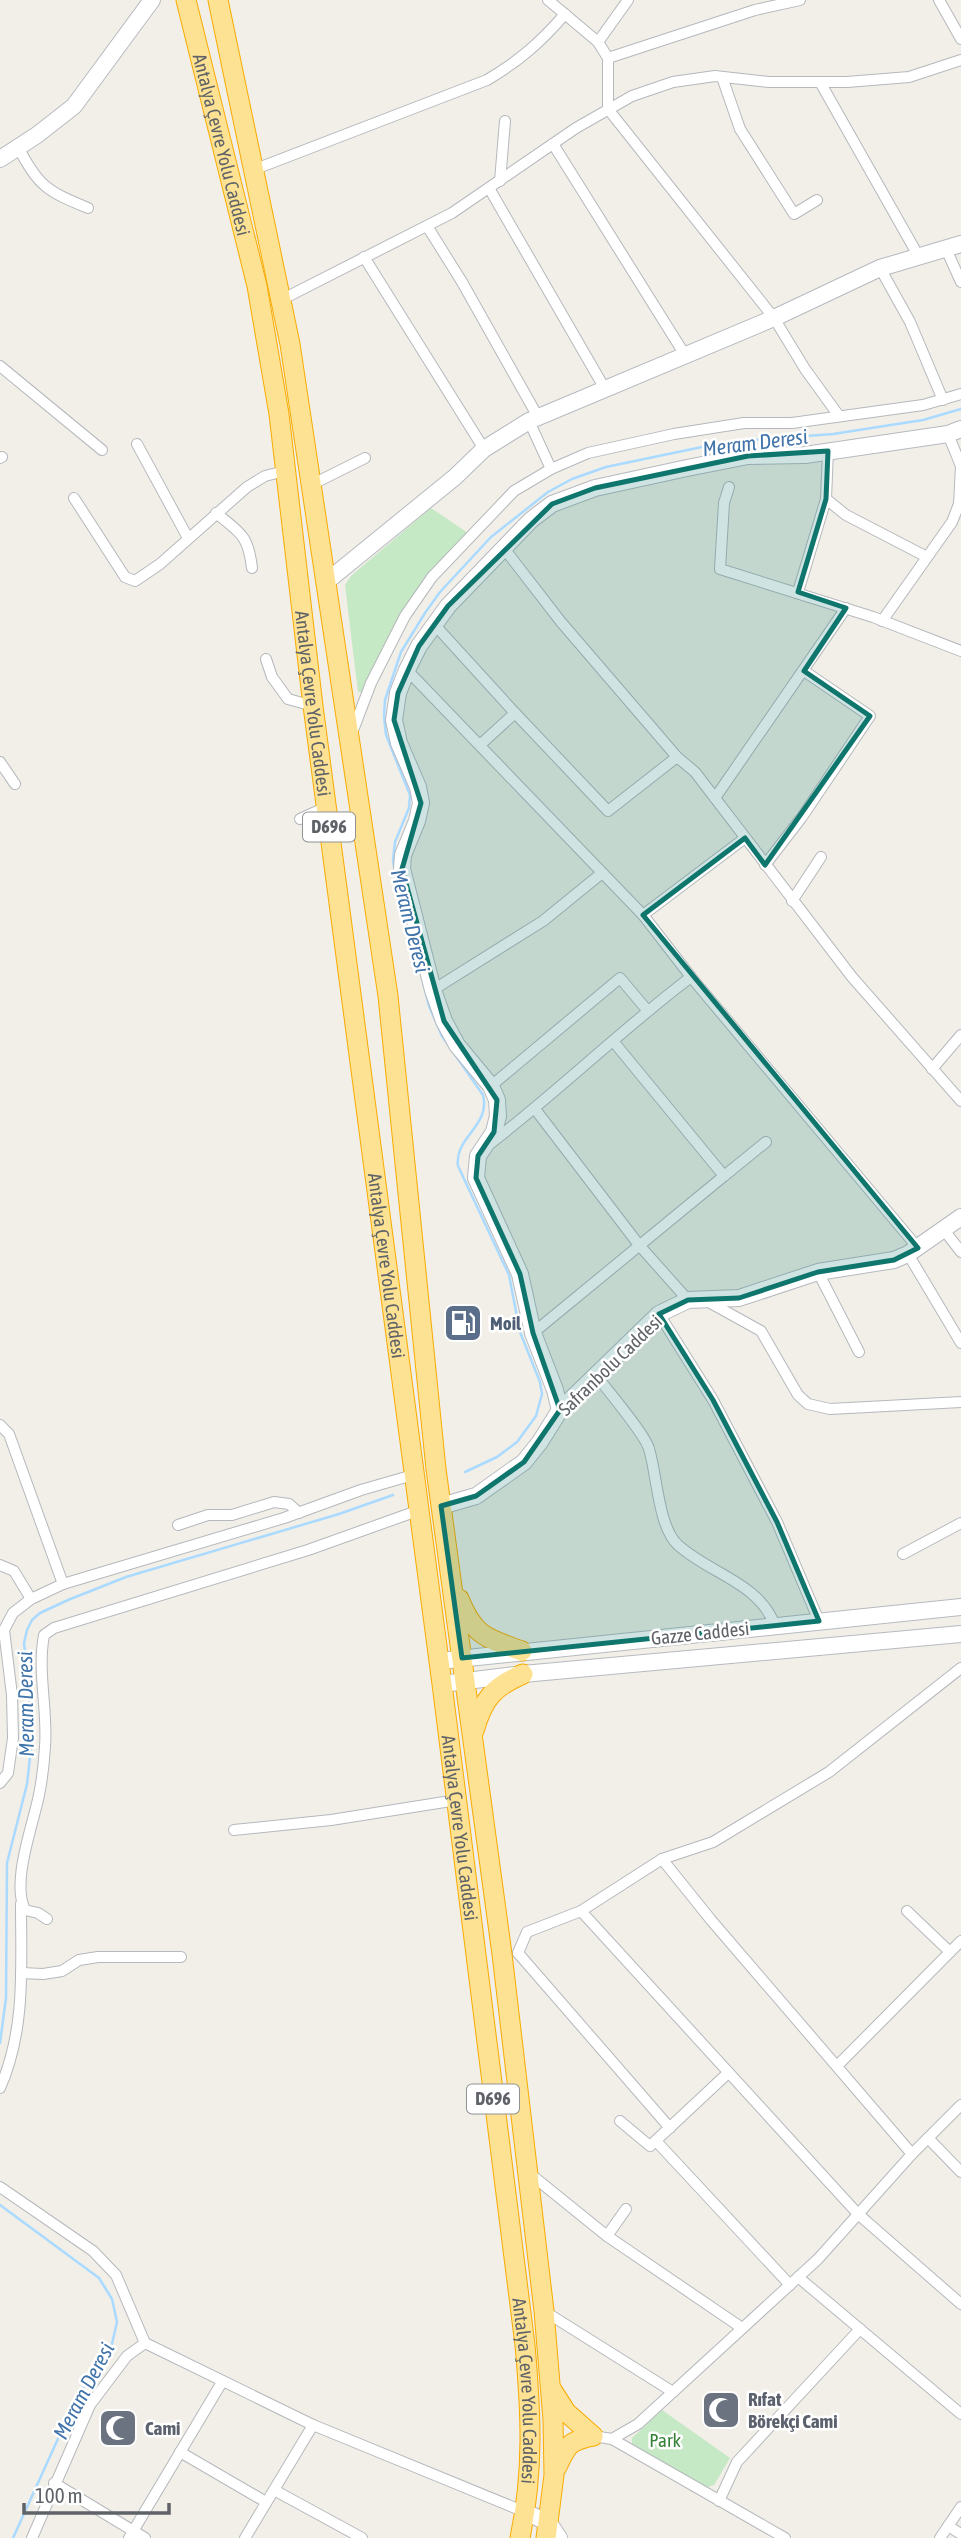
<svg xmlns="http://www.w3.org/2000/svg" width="961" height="2538" viewBox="0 0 961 2538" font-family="'Asap Condensed',sans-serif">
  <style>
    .green { fill: #c5e8c5 }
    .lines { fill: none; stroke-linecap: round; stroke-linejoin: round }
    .stream { stroke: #aadaff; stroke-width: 2.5 }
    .street-casing { stroke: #b5b8bc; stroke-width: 12 }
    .secondary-casing { stroke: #b6babf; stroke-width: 18 }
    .highway-casing { stroke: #f9ab00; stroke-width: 21 }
    .street { stroke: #fff; stroke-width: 10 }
    .secondary { stroke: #fff; stroke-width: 16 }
    .highway { stroke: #fde293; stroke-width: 19 }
    .marked { fill: #0f766e; fill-opacity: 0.2; stroke: #0f766e; stroke-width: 5; stroke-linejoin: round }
    .labels { text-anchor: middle; stroke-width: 5; stroke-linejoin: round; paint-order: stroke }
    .shield { fill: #fff; stroke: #8f9295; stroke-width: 2 }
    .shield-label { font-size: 18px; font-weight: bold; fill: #5f6368 }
    .street-label { font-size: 19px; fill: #5f6368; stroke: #fff }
    .service-label { font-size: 19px; font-weight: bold; fill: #4e5e75; stroke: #fff; text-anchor: start }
    .worship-label { font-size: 19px; font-weight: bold; fill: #5b616d; stroke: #fff; text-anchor: start }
    .park-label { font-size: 19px; fill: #348238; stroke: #fff }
    .water-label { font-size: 21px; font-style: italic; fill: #4174aa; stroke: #fff }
  </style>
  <rect width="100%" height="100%" fill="#f1efe8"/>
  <!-- green -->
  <g class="green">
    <polygon points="431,508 471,535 387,643 362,692 358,692 345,585 351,576"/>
    <polygon points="662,2410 730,2458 714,2485 705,2488 632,2447 632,2438"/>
  </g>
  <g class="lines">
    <!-- stream -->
    <g class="stream">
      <polyline points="417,957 397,887 393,860 395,842 409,808 410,795 386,735 384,716 385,700 401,652 425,613 440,592 491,537 548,492 572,479 606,467 726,442 833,434 923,420 961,409"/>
      <path d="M421 974 429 1006 442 1036 483 1095C491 1126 454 1137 458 1166L509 1275 520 1332 540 1382 542 1394 536 1416 517 1442 497 1457 465 1472"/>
      <polyline points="0,2043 6,1998 7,1863 27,1784 31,1749 30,1692 24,1643 27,1630 32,1620 40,1613 68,1600 126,1577 339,1514 393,1495"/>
      <polyline points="0,2205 99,2278 112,2299 117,2322 111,2348 76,2399 13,2538"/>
    </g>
    <defs>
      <g id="street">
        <polyline points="548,0 598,42 608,58 608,109 774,318 805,369 839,416"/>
        <polyline points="939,0 961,39"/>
        <polyline points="598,42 628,0"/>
        <polyline points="608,58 755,10 800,0"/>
        <polyline points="722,77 740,129 794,214 817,200"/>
        <polyline points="820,82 919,257"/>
        <polyline points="553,144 685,355"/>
        <path d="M18 147C39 187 47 191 88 208"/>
        <path d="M253 170 487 80C519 61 541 42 565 14"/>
        <polyline points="500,181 505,121"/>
        <polyline points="489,188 605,389"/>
        <polyline points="427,226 462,282 538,417"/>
        <polyline points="946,249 961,282"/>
        <polyline points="364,257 484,449"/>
        <polyline points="880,268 910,322 943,400"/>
        <polyline points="281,300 452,213 576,128 632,96 673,82 715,76 769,82 847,82 909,77 961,60"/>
        <polyline points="0,366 102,450"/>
        <polyline points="529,421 551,469"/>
        <polyline points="137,444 188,538"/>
        <polyline points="0,458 2,457"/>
        <polyline points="311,485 365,458"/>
        <polyline points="729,487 724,503 720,569 873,617 961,651"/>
        <polyline points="74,498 125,577 135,581 160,564 247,487 265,476 285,471"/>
        <polyline points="826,499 846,515 927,557"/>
        <path d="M216 513C240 533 248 534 252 568"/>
        <polyline points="503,547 561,622 677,757 695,772 852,977 961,1101"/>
        <polyline points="798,592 826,499 828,451"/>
        <polyline points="882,621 952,522 959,504 961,466 948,434"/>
        <polyline points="433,623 515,713"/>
        <polyline points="266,659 272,677 288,699 313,706"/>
        <polyline points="407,670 643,915 691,977 918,1248"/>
        <polyline points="352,733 371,683 405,616 432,577 514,491 551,469 588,453 674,434 744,423 792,423 923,405 961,394"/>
        <polyline points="480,745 515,713 608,811 677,757"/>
        <polyline points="0,762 15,784"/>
        <polyline points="715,798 846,608"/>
        <polyline points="300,819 326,807"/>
        <polyline points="765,865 802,817 870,716 804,671"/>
        <polyline points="792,901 821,857"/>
        <polyline points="643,915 745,838"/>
        <polyline points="433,990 543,921 602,873"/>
        <polyline points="932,1069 961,1035"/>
        <polyline points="491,1086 620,978 647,1010"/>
        <polyline points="535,1109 639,1245 688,1300"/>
        <path d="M491 1143C560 1090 622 1029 691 977"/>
        <polyline points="724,1176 766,1142"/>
        <polyline points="944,1230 961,1252"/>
        <polyline points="908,1254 961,1343"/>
        <polyline points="818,1272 859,1352"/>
        <polyline points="705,1300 761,1331 798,1395 808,1404 830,1409 961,1402"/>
        <polyline points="659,1314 713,1400 777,1522 819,1621"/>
        <polyline points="533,1333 724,1176 613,1041"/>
        <path d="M596 1375C607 1390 645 1434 649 1449 657 1474 658 1527 678 1545 710 1574 760 1583 775 1626"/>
        <polyline points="0,1425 9,1434 63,1584"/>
        <polyline points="178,1525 208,1515 232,1515 274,1502 289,1504 299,1513"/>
        <polyline points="903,1554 961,1523"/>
        <polyline points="0,1565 14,1571 31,1599"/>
        <polyline points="0,1783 8,1773 13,1738 12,1695 4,1630 13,1613 31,1599 63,1584 284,1518 361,1490 413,1475"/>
        <polyline points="234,1830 331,1820 457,1800"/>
        <polyline points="662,1859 711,1920 912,2154"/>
        <polyline points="581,1911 858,2214 961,2304"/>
        <polyline points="907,1911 950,1952"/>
        <path d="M47 1919 38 1913 25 1910C11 1882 33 1825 39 1795 42 1780 44 1763 45 1747 48 1710 37 1672 44 1635L54 1628 308 1550 417 1511"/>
        <polyline points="518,1953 527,1932 581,1911 662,1859 713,1842 829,1772 961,1668"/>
        <polyline points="518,1953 670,2128"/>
        <polyline points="21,1973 43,1974 62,1971 79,1960 98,1957 181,1957"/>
        <polyline points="837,2066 961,1941"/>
        <path d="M0 2088C26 2029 21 1967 21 1904"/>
        <polyline points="620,2121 650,2146 728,2073"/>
        <polyline points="928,2138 961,2172"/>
        <polyline points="656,2141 790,2285"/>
        <polyline points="529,2173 607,2236 742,2328"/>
        <polyline points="0,2187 93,2251 116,2275 145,2343"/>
        <polyline points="607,2236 626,2209"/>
        <polyline points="798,2277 961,2414"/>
        <polyline points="544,2311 673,2392"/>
        <polyline points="593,2436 612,2439 785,2538"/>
        <polyline points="612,2439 638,2424 818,2259 912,2154 961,2105"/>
        <polyline points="180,2452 266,2502"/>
        <polyline points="54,2483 145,2538"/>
        <polyline points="274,2490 362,2538"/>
        <polyline points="719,2501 737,2462 860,2329"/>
        <polyline points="948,2526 961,2534"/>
        <polyline points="32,2538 90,2405 127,2356 145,2343 313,2425 525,2512"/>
        <polyline points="129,2538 222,2382"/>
        <polyline points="245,2538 313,2425"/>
        <polyline points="940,2538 961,2507"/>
      </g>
      <g id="secondary">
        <polyline points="0,159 37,135 74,106 152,0"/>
        <polyline points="326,582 455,477 484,449 529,421 774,318 880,268 961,244"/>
        <polyline points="560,1410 555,1390 533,1333 520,1274 476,1178 478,1156 494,1132 498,1116 497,1100 491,1086 457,1045 444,1021 433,990 402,869 403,855 417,821 421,803 418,787 399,743 394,720 398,693 407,670 419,646 448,606 531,520 552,504 595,488 687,468 748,456 805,455 948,434 961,429"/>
        <polyline points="441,1506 476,1496 524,1462 540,1442 560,1410 659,1314 688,1300 739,1298 818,1272 894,1260 908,1254 961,1217"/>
        <polyline points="439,1661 961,1607"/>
        <polyline points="442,1684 523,1674 961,1634"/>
        <polyline points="525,2512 549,2523 559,2538"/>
      </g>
      <g id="highway">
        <path id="s1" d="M186 0 257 286 279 414 313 706 442 1684 525 2345C531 2413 534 2470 520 2538"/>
        <polyline points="218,0 290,344 388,996 436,1469 502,1954 544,2311 553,2420 554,2475 546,2538"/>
        <path d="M459 1599C474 1636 486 1638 522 1651"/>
        <path d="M474 1731C483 1699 493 1687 523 1674"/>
        <polyline points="552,2390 566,2412 593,2436"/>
        <path d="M557 2467C567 2445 569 2441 593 2436"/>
      </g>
    </defs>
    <!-- street casing -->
    <use href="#street" class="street-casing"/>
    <!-- secondary casing -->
    <use href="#secondary" class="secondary-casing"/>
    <!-- highway casing -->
    <use href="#highway" class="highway-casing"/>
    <!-- street -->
    <use href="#street" class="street"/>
    <!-- secondary -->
    <use href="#secondary" class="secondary"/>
    <!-- highway -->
    <use href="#highway" class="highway"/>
  </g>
  <!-- marked area -->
  <path class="marked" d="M828 451 826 499 798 592 846 608 804 671 870 716 765 865 745 838 643 915 918 1248 894 1260 818 1272 739 1298 688 1300 659 1314 713 1400 777 1522 819 1621 462 1658 441 1506 476 1496 524 1462 560 1410 533 1333 520 1274 476 1178 478 1156 494 1132 497 1100 444 1021 402 869 421 803 394 720 398 693 419 646 448 606 552 504 595 488 748 456Z"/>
  <!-- icons -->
  <defs>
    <symbol id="fuel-square" viewBox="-11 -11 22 22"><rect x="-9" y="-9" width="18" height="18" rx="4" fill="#5c6f8a" stroke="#fff"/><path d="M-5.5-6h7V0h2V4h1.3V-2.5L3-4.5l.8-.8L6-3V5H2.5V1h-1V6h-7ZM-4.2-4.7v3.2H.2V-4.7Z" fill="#fff"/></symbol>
    <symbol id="mosque-square" viewBox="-11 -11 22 22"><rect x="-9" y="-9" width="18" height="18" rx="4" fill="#6b7280" stroke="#fff"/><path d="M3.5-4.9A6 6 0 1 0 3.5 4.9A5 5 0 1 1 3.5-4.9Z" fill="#fff"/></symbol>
  </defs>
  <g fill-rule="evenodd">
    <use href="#fuel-square" x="441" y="1301" width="44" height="44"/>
    <use href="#mosque-square" x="699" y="2388" width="44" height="44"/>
    <use href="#mosque-square" x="96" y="2406" width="44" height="44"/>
  </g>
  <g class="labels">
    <!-- shield labels -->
    <g class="shield">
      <rect x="303" y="812.5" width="52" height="29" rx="5"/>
      <rect x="467" y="2084.5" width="52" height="29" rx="5"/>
    </g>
    <g class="shield-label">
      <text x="329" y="833">D696</text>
      <text x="493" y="2105">D696</text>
    </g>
    <!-- street labels -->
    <g class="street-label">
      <text dy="7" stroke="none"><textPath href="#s1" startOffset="149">Antalya Çevre Yolu Caddesi</textPath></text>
      <text dy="7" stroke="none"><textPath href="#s1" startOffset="716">Antalya Çevre Yolu Caddesi</textPath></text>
      <text dy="7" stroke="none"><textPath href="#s1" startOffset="1283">Antalya Çevre Yolu Caddesi</textPath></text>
      <text transform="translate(610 1365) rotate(-44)" y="7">Safranbolu Caddesi</text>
      <text transform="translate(700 1633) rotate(-6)" y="7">Gazze Caddesi</text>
      <text dy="7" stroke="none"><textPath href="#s1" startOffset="1850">Antalya Çevre Yolu Caddesi</textPath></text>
      <text dy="7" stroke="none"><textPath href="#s1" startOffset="2417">Antalya Çevre Yolu Caddesi</textPath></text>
    </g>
    <!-- service labels -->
    <g class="service-label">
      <text x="490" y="1330">Moil</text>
    </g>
    <!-- worship labels -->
    <g class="worship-label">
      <text x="748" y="2406">Rıfat<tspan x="748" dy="22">Börekçi Cami</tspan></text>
      <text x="145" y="2435">Cami</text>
    </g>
    <!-- park labels -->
    <g class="park-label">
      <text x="665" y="2447">Park</text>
    </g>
    <!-- water labels -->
    <g class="water-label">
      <text transform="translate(755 443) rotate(-7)" y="7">Meram Deresi</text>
      <text transform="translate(410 921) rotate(76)" y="7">Meram Deresi</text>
      <text transform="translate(26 1704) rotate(-91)" y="7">Meram Deresi</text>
      <text transform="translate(84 2391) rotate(-62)" y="7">Meram Deresi</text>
    </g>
  </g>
  <!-- scale -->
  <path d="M24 2503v10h145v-10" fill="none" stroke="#5f6368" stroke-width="3.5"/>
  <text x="35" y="2503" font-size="21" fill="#5f6368" stroke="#ffffff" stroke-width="5" paint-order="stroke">100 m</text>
</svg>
